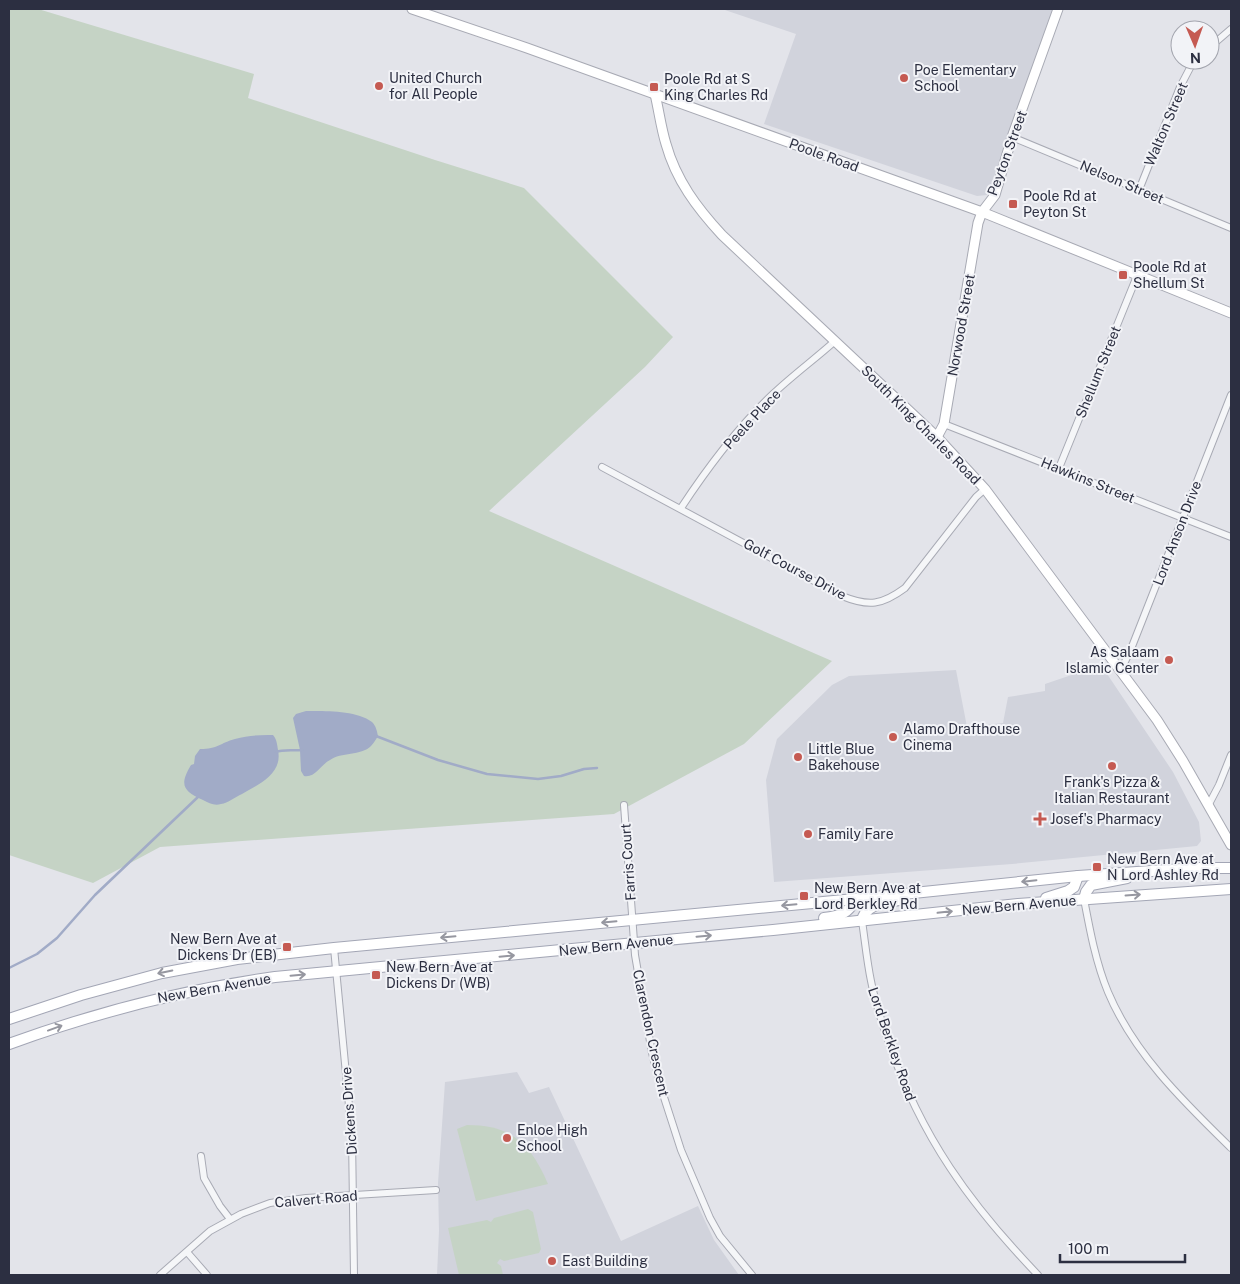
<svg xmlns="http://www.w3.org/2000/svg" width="1240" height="1284" viewBox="0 0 1240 1284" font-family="'Public Sans',sans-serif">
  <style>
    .built { fill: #d1d3dc }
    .green { fill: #c5d3c5 }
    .water { fill: #a1abc7 }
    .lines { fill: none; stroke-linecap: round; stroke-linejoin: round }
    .stream { stroke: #a1abc7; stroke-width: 2.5 }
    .street-casing { stroke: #a8aab4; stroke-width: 8 }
    .secondary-casing { stroke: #a8aab4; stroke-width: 11 }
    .primary-casing { stroke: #a3a6b5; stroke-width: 12 }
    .street { stroke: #f5f6f8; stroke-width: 6 }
    .secondary { stroke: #fff; stroke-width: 9 }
    .primary { stroke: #fff; stroke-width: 10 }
    .oneway { stroke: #9697a0 }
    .poi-dot { fill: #c55a52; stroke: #f2f3f7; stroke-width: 2 }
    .labels { text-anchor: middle; stroke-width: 4; stroke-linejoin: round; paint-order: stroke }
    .poi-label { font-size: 14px; fill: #2c2f41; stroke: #f2f3f7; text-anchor: start }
    .street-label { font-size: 14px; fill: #2c2f41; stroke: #f2f3f7 }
  </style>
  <rect width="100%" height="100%" fill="#e3e4ea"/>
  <!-- built -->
  <g class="built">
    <polygon points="722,9 1053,9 991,188 987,195 977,196 764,124 796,34"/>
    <polygon points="1101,665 1173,772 1199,822 1201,841 1197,846 1012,864 774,882 766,780 777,739 832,685 849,676 956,670 967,727 1003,723 1008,697 1045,691 1045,684"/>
    <polygon points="517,1072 529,1093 549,1087 621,1241 698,1206 714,1240 739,1275 437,1275 439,1231 438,1183 445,1082"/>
  </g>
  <!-- green -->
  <g class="green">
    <polygon points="9,9 38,9 254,74 248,98 435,160 524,188 673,337 645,367 489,511 832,661 744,744 614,814 160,847 93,883 9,855"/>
    <path d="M467 1125C512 1125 531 1144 548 1184L476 1201 457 1129Z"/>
    <polygon points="528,1209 533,1212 541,1249 539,1253 504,1261 500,1259 497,1263 501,1266 503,1275 459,1275 448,1228 487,1220 491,1222 494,1218"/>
  </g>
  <!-- water -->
  <g class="water">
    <path d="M306 711C325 711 356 710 372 722 376 726 377 731 378 736 376 739 374 743 371 746 361 756 341 752 330 760 320 765 316 778 304 776L301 771 300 750 293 718 296 714Z"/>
    <path d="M268 735H273C277 740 277 744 278 750 283 774 259 784 242 794 235 797 228 803 221 804 214 806 209 803 203 800 183 791 179 785 191 765L194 764 195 756 200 749C218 749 220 743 235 739 246 736 256 735 268 735Z"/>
  </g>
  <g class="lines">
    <!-- stream -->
    <g class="stream">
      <polyline points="376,736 438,760 487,774 538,779 561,776 584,769 597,768"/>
      <path d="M276 752C283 749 294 751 302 750"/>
      <polyline points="9,968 37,954 57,938 95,895 199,796"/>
    </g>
    <defs>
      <g id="street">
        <polyline points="1210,47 1231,29"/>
        <polyline points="1012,137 1231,228"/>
        <polyline points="1139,190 1180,87 1191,66 1196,60"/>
        <polyline points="944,424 1231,537"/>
        <path d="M602 467 842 596C869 607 882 605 905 588L976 497 985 489"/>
        <polyline points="1059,468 1137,276"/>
        <path d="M681 508C708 467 738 427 773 394 793 375 815 359 835 341"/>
        <polyline points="1121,670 1131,649 1231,395"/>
        <polyline points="624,805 635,955 652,1053 661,1088 681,1150 710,1218 720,1236 752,1275"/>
        <polyline points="1208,806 1219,785 1231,755"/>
        <path d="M1084 899C1090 931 1096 963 1108 992 1134 1054 1184 1102 1231 1148"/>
        <path d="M862 921C865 941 867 962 871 981 875 1002 882 1023 889 1043 921 1137 970 1204 1038 1275"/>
        <polyline points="334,948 352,1137 354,1275"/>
        <polyline points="201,1156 204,1178 220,1206 230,1219"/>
        <polyline points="187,1252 207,1275"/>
        <polyline points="160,1275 210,1231 241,1214 270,1203 306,1198 436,1190"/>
      </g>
      <g id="secondary">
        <polyline points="412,9 527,48 982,212 1231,313"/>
        <path d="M655 94C659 111 661 128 666 144 676 180 697 208 722 235L937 437 985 489 1157 720 1183 761 1231 845"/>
        <polyline points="937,437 944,424 978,223 982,212 995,195 1012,137 1058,9"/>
      </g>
      <g id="primary">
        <polyline points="1046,898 1068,891 1074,887 1078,876"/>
        <polyline points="1084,899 1086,892 1091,885 1127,878"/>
        <path d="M824 918C839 916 849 914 855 899"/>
        <path d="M862 921C865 902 889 903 904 899"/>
        <polyline points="9,1019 81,995 162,973 237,959 334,948 855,899 1078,876 1196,868 1231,868"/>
        <path d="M9 1044C97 1012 181 990 275 977L773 930 1018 904 1231 889"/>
      </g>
    </defs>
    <!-- street casing -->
    <use href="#street" class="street-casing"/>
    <!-- secondary casing -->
    <use href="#secondary" class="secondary-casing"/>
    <!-- primary casing -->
    <use href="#primary" class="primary-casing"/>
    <!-- street -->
    <use href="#street" class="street"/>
    <!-- secondary -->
    <use href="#secondary" class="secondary"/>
    <!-- primary -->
    <use href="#primary" class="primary"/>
  </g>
  <!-- one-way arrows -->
  <defs><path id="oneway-shaft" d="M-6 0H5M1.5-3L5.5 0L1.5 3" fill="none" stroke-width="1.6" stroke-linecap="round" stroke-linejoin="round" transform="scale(1.25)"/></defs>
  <g class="oneway">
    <use href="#oneway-shaft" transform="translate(1029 881) rotate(174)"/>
    <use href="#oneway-shaft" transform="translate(1133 895) rotate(-4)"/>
    <use href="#oneway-shaft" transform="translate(789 905) rotate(175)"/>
    <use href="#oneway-shaft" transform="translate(945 912) rotate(-6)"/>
    <use href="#oneway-shaft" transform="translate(609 922) rotate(175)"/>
    <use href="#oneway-shaft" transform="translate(704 936) rotate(-5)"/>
    <use href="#oneway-shaft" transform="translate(448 937) rotate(175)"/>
    <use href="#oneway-shaft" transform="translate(507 956) rotate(-5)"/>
    <use href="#oneway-shaft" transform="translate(165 972) rotate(168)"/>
    <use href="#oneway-shaft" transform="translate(298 975) rotate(-5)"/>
    <use href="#oneway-shaft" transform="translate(55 1028) rotate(-20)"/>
  </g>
  <!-- markers -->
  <g class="poi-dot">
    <circle cx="904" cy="78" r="5"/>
    <circle cx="379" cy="86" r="5"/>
    <rect x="649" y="82" width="10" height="10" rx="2.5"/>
    <rect x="1008" y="199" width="10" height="10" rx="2.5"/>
    <rect x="1118" y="270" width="10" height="10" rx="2.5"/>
    <circle cx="1169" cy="660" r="5"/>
    <circle cx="893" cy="737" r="5"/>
    <circle cx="798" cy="757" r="5"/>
    <circle cx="1112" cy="766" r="5"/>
    <path d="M1037.5 811.5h5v5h5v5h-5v5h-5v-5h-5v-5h5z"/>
    <circle cx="808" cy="834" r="5"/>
    <rect x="1092" y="862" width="10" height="10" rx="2.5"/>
    <rect x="799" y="891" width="10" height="10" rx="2.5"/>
    <rect x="282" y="942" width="10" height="10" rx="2.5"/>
    <rect x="371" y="970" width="10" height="10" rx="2.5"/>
    <circle cx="507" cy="1138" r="5"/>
    <circle cx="552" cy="1261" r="5"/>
  </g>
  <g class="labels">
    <!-- poi labels -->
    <g class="poi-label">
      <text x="914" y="75">Poe Elementary<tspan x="914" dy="16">School</tspan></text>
      <text x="389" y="83">United Church<tspan x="389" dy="16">for All People</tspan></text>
      <text x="664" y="84">Poole Rd at S<tspan x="664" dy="16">King Charles Rd</tspan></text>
      <text x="1023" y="201">Poole Rd at<tspan x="1023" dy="16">Peyton St</tspan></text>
      <text x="1133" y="272">Poole Rd at<tspan x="1133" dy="16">Shellum St</tspan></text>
      <text x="1159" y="657" text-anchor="end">As Salaam<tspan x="1159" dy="16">Islamic Center</tspan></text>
      <text x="903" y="734">Alamo Drafthouse<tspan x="903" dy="16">Cinema</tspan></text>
      <text x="808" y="754">Little Blue<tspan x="808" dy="16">Bakehouse</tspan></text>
      <text x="1112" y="787" text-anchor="middle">Frank's Pizza &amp;<tspan x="1112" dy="16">Italian Restaurant</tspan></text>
      <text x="1050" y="824">Josef's Pharmacy</text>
      <text x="818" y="839">Family Fare</text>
      <text x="1107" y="864">New Bern Ave at<tspan x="1107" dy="16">N Lord Ashley Rd</tspan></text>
      <text x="814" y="893">New Bern Ave at<tspan x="814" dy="16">Lord Berkley Rd</tspan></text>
      <text x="277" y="944" text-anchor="end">New Bern Ave at<tspan x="277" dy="16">Dickens Dr (EB)</tspan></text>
      <text x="386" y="972">New Bern Ave at<tspan x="386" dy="16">Dickens Dr (WB)</tspan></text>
      <text x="517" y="1135">Enloe High<tspan x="517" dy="16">School</tspan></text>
      <text x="562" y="1266">East Building</text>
    </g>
    <!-- street labels -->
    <g class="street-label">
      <text transform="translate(1166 124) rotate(-67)" y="5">Walton Street</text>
      <text transform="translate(1007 153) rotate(-70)" y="5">Peyton Street</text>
      <text transform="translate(824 155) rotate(20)" y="5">Poole Road</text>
      <text transform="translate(1122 182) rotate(23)" y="5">Nelson Street</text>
      <text transform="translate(961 325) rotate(-80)" y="5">Norwood Street</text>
      <text transform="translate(1098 372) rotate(-68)" y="5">Shellum Street</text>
      <text transform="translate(752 419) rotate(-47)" y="5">Peele Place</text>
      <text transform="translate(921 425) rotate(45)" y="5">South King Charles Road</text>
      <text transform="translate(1088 480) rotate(22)" y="5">Hawkins Street</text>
      <text transform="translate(1177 533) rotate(-69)" y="5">Lord Anson Drive</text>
      <text transform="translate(795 569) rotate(28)" y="5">Golf Course Drive</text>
      <text transform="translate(628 862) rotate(-94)" y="5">Farris Court</text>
      <text transform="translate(1019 905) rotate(-5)" y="5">New Bern Avenue</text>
      <text transform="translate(616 945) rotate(-6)" y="5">New Bern Avenue</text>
      <text transform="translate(214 988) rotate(-10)" y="5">New Bern Avenue</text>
      <text transform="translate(651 1033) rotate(78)" y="5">Clarendon Crescent</text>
      <text transform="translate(892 1044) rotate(71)" y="5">Lord Berkley Road</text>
      <text transform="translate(349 1111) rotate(-94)" y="5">Dickens Drive</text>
      <text transform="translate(316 1199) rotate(-5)" y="5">Calvert Road</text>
    </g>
  </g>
  <!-- border -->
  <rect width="1240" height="1284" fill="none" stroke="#2c2f41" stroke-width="20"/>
  <!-- north arrow -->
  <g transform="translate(1195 45) rotate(178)"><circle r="24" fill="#f2f3f7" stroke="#a3a5ae"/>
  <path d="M0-4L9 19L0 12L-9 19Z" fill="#c55a52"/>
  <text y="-8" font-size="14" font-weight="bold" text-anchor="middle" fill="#2c2f41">N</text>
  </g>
  <!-- scale -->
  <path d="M1060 1254v8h125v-8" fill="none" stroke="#2c2f41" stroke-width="2.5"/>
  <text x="1068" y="1254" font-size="15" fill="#2c2f41" stroke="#f2f3f7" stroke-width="4" paint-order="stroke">100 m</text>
</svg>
